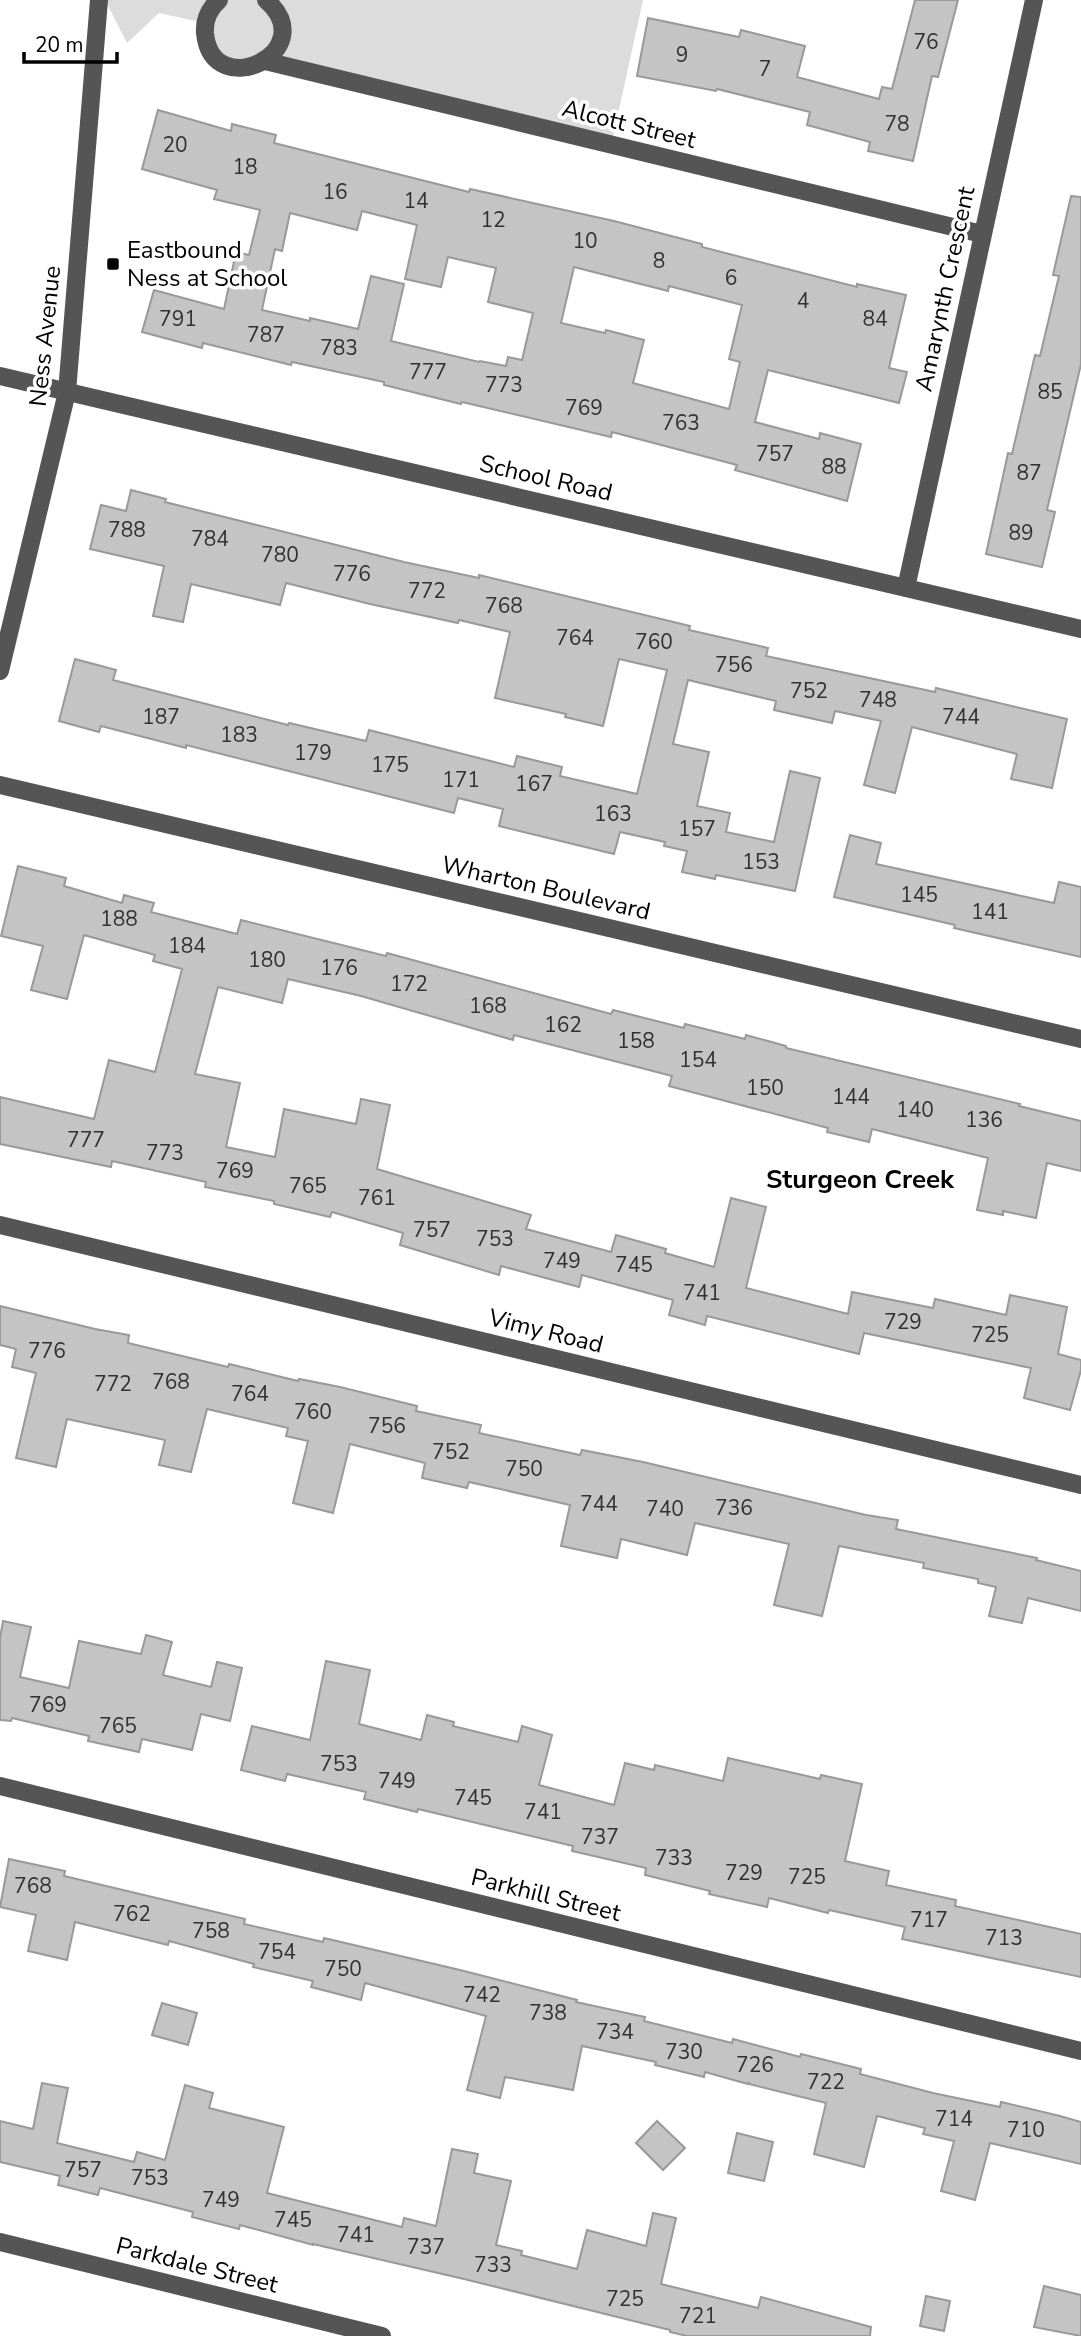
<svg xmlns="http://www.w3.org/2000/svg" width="1081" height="2336" viewBox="0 0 1081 2336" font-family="'Nunito Sans',sans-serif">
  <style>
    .green { fill: #dcdcdc }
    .building { fill: #c4c4c4; stroke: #999; stroke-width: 2; fill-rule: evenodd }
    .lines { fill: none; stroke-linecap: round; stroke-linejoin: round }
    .minor { stroke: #555; stroke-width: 18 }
    .poi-dot { fill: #000; stroke: #fff; stroke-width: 2.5 }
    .labels { text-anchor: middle; stroke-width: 7; stroke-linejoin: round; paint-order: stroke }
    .number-label { font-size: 21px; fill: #313131 }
    .street-label { font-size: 24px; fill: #000; stroke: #fff }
    .poi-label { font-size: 24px; fill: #000; stroke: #fff; text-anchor: start }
    .neighbourhood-label { font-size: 26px; font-weight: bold; fill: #000; stroke: #fff }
  </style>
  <rect width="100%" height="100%" fill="#fff"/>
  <!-- green -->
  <polygon class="green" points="105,0 643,0 611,146 217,58 205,23 159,13 127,43"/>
  <!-- building -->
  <g class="building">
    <polygon points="915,0 958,0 938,77 932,76 913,161 868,151 870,142 807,125 810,112 717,89 716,91 637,76 648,18 739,37 741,30 805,46 797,77 879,99 882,87 892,89"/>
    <path d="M158 110 231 131 232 124 276 135 274 143 469 192 470 189 614 221 702 244V247L857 287V284L906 295 889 368 907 372 899 403 768 370 755 422 819 439 820 433 861 444 847 501 735 470 737 465 612 432 611 437 462 402 461 404 384 385V382L292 362 291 365 203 343 202 348 142 332 154 290 224 309 236 252 249 255 260 210 214 199 217 190 142 169ZM362 211 417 225 405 279 441 287 448 257 496 268 488 302 533 313 522 360 508 357 506 366 480 361 479 362 391 341 404 284 371 276 358 329 310 318V321L262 310 275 249 282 251 290 213 357 230ZM574 267 668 291 669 286 742 305 729 359 740 362 729 409 633 383 644 340 606 330 605 333 561 323Z"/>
    <polygon points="1071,196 1081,197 1081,364 1047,510 1055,512 1042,567 986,554 1008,453 1012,454 1035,355 1040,356 1059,276 1053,275"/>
    <polygon points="131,490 166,499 165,502 404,562 479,578 479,575 690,626 689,630 768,648 766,656 935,692 936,688 1067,719 1052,788 1011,779 1017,754 912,727 895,793 864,785 881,721 835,711 832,723 774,710 776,701 688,680 673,744 709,752 697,806 730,813 726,832 774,842 790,771 820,778 795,891 716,875 715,879 682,872 687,851 664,846 665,842 620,832 614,854 499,826 503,809 458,798 454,813 186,745 186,748 101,726 99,732 59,721 75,659 116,670 113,680 288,725 289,723 366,741 369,730 514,767 517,756 562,767 560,776 637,794 667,670 619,659 603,726 565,717 566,714 495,698 510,632 459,620 458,623 370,604 286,583 280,605 191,584 183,622 153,616 164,566 90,549 101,505 126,511"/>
    <polygon points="850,835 881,843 876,864 1054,903 1059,882 1081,887 1081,957 954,928 955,925 834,897"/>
    <polygon points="18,866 66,878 64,886 122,903 124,895 154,903 151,912 237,934 241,920 386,956 387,953 611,1014 613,1010 684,1028 685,1024 745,1039 746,1035 786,1046 786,1048 1020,1104 1019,1106 1081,1121 1081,1171 1047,1163 1036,1218 1003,1211 1003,1215 977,1210 988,1158 872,1129 869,1142 827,1132 828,1128 669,1086 672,1076 514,1035 513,1040 361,996 288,979 282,1003 218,987 195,1074 240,1083 226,1147 275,1157 284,1109 356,1124 361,1099 390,1105 377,1169 531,1215 526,1229 611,1252 616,1235 666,1249 665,1253 714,1267 731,1198 766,1207 746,1288 848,1314 852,1292 933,1308 935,1299 1006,1315 1010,1295 1067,1307 1058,1354 1081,1360 1081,1370 1070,1410 1024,1398 1031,1368 864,1333 859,1354 707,1316 705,1325 669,1315 673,1300 582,1275 579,1287 501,1266 499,1275 400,1245 403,1233 332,1212 330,1217 274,1204 274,1201 205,1187 206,1182 112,1161 111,1167 0,1144 0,1097 94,1119 109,1060 155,1072 182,969 153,961 155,955 84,935 67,999 31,990 43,946 1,936"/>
    <polygon points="0,1306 95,1329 129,1335 128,1343 228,1367 229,1364 298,1381 299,1379 340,1387 417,1406 416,1411 481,1425 479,1433 580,1455 582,1450 643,1462 866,1515 898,1520 896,1529 1037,1558 1036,1560 1081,1571 1081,1611 1028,1598 1022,1623 989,1616 996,1587 978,1583 978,1579 923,1568 924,1563 839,1546 822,1616 774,1605 789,1544 695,1523 687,1555 621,1539 617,1558 561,1546 570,1505 469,1482 467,1488 422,1478 425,1463 350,1444 333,1513 293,1503 308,1441 286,1436 288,1428 207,1409 191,1472 159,1465 165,1440 67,1419 56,1467 16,1458 36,1373 12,1367 16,1349 0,1345"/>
    <polygon points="3,1621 31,1627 20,1677 69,1688 79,1641 141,1654 146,1635 172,1642 163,1675 211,1687 217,1662 242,1668 230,1721 201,1714 192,1750 142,1739 139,1752 88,1741 89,1736 12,1718 11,1721 0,1720 0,1638"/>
    <polygon points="326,1661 370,1670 359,1724 421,1740 427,1715 454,1722 453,1726 518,1742 522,1726 552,1735 539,1785 614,1805 625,1763 654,1770 655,1765 723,1781 728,1758 820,1779 821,1775 862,1784 845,1861 889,1871 886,1885 956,1900 955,1906 1081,1934 1081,1977 902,1939 905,1927 829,1910 828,1913 769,1898 767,1907 709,1894 710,1891 645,1875 646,1868 572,1851 573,1846 418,1809 417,1812 364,1799 366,1792 287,1774 285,1781 241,1770 252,1726 310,1740"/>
    <polygon points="9,1859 65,1871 64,1876 245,1919 244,1924 323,1942 324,1938 460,1970 577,2000 576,2002 645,2017 644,2021 732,2043 733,2039 800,2057 801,2054 861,2069 860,2074 933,2093 1000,2107 1001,2102 1060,2116 1081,2122 1081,2164 990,2143 975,2200 941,2191 954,2141 923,2134 925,2128 877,2116 864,2167 814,2154 826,2103 749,2084 749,2082 748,2084 705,2072 704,2077 655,2065 656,2062 582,2046 573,2090 505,2077 500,2098 467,2090 486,2016 365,1983 361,2000 311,1987 313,1981 253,1967 254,1964 169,1941 168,1945 75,1922 67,1960 28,1951 36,1915 0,1907"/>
    <polygon points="162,2003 197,2013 188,2045 152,2035"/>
    <polygon points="42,2083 68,2088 57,2143 134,2162 137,2152 165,2160 185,2085 213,2093 209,2108 284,2127 267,2193 402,2227 404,2218 436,2226 452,2149 478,2154 474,2173 511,2181 496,2245 522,2251 521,2255 577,2269 587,2230 646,2246 653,2213 676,2218 661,2284 758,2308 761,2297 871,2327 870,2336 687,2336 670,2332 670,2330 464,2279 313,2244 313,2245 240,2225 239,2229 192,2217 193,2212 100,2188 98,2195 58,2185 60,2176 0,2162 0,2121 33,2129"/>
    <polygon points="657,2121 685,2148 663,2170 636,2143"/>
    <polygon points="737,2133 773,2142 764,2181 728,2173"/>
    <polygon points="1044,2286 1081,2295 1081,2336 1034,2327"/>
    <polygon points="926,2296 950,2301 944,2331 920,2326"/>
  </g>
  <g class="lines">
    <!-- minor -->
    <g class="minor">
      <path d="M219 0C209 9 204 19 205 33 212 105 324 51 266 0"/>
      <polyline points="265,61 982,234"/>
      <polyline points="0,376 1081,629"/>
      <polyline points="906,588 1034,0"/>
      <polyline points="0,671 67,392 99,0"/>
      <polyline points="0,785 1081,1039"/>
      <polyline points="0,1225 1081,1485"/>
      <polyline points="0,1786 1081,2051"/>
      <polyline points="0,2242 382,2336"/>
    </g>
  </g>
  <!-- markers -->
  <rect class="poi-dot" x="106" y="257" width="14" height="14" rx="3.5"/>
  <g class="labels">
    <!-- number labels -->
    <g class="number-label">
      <text x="926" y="49">76</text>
      <text x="682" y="62">9</text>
      <text x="765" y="76">7</text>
      <text x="897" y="131">78</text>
      <text x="175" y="152">20</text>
      <text x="245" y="174">18</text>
      <text x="335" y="199">16</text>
      <text x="416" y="208">14</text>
      <text x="493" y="227">12</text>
      <text x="585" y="248">10</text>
      <text x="659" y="268">8</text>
      <text x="731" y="285">6</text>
      <text x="803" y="308">4</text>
      <text x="178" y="326">791</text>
      <text x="875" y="326">84</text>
      <text x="266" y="342">787</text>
      <text x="339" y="355">783</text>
      <text x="428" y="379">777</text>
      <text x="504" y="392">773</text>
      <text x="1050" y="399">85</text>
      <text x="584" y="415">769</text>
      <text x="681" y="430">763</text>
      <text x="775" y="461">757</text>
      <text x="834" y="474">88</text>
      <text x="1029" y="480">87</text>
      <text x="127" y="537">788</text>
      <text x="1021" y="540">89</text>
      <text x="210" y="546">784</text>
      <text x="280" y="562">780</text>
      <text x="352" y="581">776</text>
      <text x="427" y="598">772</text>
      <text x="504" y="613">768</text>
      <text x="575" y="645">764</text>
      <text x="654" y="649">760</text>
      <text x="734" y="672">756</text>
      <text x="809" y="698">752</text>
      <text x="878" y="707">748</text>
      <text x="161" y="724">187</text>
      <text x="961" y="724">744</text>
      <text x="239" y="742">183</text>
      <text x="313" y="760">179</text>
      <text x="390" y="772">175</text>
      <text x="461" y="787">171</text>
      <text x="534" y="791">167</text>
      <text x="613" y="821">163</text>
      <text x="697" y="836">157</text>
      <text x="761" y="869">153</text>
      <text x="919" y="902">145</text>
      <text x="990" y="919">141</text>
      <text x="119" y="926">188</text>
      <text x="187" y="953">184</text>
      <text x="267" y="967">180</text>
      <text x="339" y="975">176</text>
      <text x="409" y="991">172</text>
      <text x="488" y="1013">168</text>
      <text x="563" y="1032">162</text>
      <text x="636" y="1048">158</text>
      <text x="698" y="1067">154</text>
      <text x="765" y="1095">150</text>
      <text x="851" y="1104">144</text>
      <text x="915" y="1117">140</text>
      <text x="984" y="1127">136</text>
      <text x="86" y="1147">777</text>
      <text x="165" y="1160">773</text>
      <text x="235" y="1178">769</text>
      <text x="308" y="1193">765</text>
      <text x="377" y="1205">761</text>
      <text x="432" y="1237">757</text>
      <text x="495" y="1246">753</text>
      <text x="562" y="1268">749</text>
      <text x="634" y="1272">745</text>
      <text x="702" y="1300">741</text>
      <text x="903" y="1329">729</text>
      <text x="990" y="1342">725</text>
      <text x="47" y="1358">776</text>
      <text x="171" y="1389">768</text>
      <text x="113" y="1391">772</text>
      <text x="250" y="1401">764</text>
      <text x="313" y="1419">760</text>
      <text x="387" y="1433">756</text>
      <text x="451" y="1459">752</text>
      <text x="524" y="1476">750</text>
      <text x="599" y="1511">744</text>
      <text x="734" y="1515">736</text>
      <text x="665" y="1516">740</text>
      <text x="48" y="1712">769</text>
      <text x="118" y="1733">765</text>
      <text x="339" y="1771">753</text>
      <text x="397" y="1788">749</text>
      <text x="473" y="1805">745</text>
      <text x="543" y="1819">741</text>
      <text x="600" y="1844">737</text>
      <text x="674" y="1865">733</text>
      <text x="744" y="1880">729</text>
      <text x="807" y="1884">725</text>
      <text x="33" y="1893">768</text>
      <text x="132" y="1921">762</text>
      <text x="929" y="1927">717</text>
      <text x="211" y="1938">758</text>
      <text x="1004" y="1945">713</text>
      <text x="277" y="1959">754</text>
      <text x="343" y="1976">750</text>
      <text x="482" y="2002">742</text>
      <text x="548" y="2020">738</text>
      <text x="615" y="2039">734</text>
      <text x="684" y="2059">730</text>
      <text x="755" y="2072">726</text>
      <text x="826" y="2089">722</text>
      <text x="954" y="2126">714</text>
      <text x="1026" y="2137">710</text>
      <text x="83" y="2177">757</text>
      <text x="150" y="2185">753</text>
      <text x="221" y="2207">749</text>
      <text x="293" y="2227">745</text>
      <text x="356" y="2242">741</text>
      <text x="426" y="2254">737</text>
      <text x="493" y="2272">733</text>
      <text x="625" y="2306">725</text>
      <text x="698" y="2323">721</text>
    </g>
    <!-- street labels -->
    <g class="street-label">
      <text transform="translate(629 124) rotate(14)" y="8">Alcott Street</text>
      <text transform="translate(945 289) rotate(-78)" y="8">Amarynth Crescent</text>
      <text transform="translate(45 336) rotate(-84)" y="8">Ness Avenue</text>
      <text transform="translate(546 478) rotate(13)" y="8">School Road</text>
      <text transform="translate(546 888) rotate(13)" y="8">Wharton Boulevard</text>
      <text transform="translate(546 1331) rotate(14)" y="8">Vimy Road</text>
      <text transform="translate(546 1895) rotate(14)" y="8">Parkhill Street</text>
      <text transform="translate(197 2265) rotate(14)" y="8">Parkdale Street</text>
    </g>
    <!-- poi labels -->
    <g class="poi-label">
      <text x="127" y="258">Eastbound<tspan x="127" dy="28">Ness at School</tspan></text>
    </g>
    <!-- neighbourhood labels -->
    <g class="neighbourhood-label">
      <text x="860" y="1188">Sturgeon Creek</text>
    </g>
  </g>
  <!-- scale -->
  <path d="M24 52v10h93v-10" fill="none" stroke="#000000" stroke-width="3.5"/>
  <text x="35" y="52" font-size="21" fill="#000000" stroke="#ffffff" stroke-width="5" paint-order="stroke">20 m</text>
</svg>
